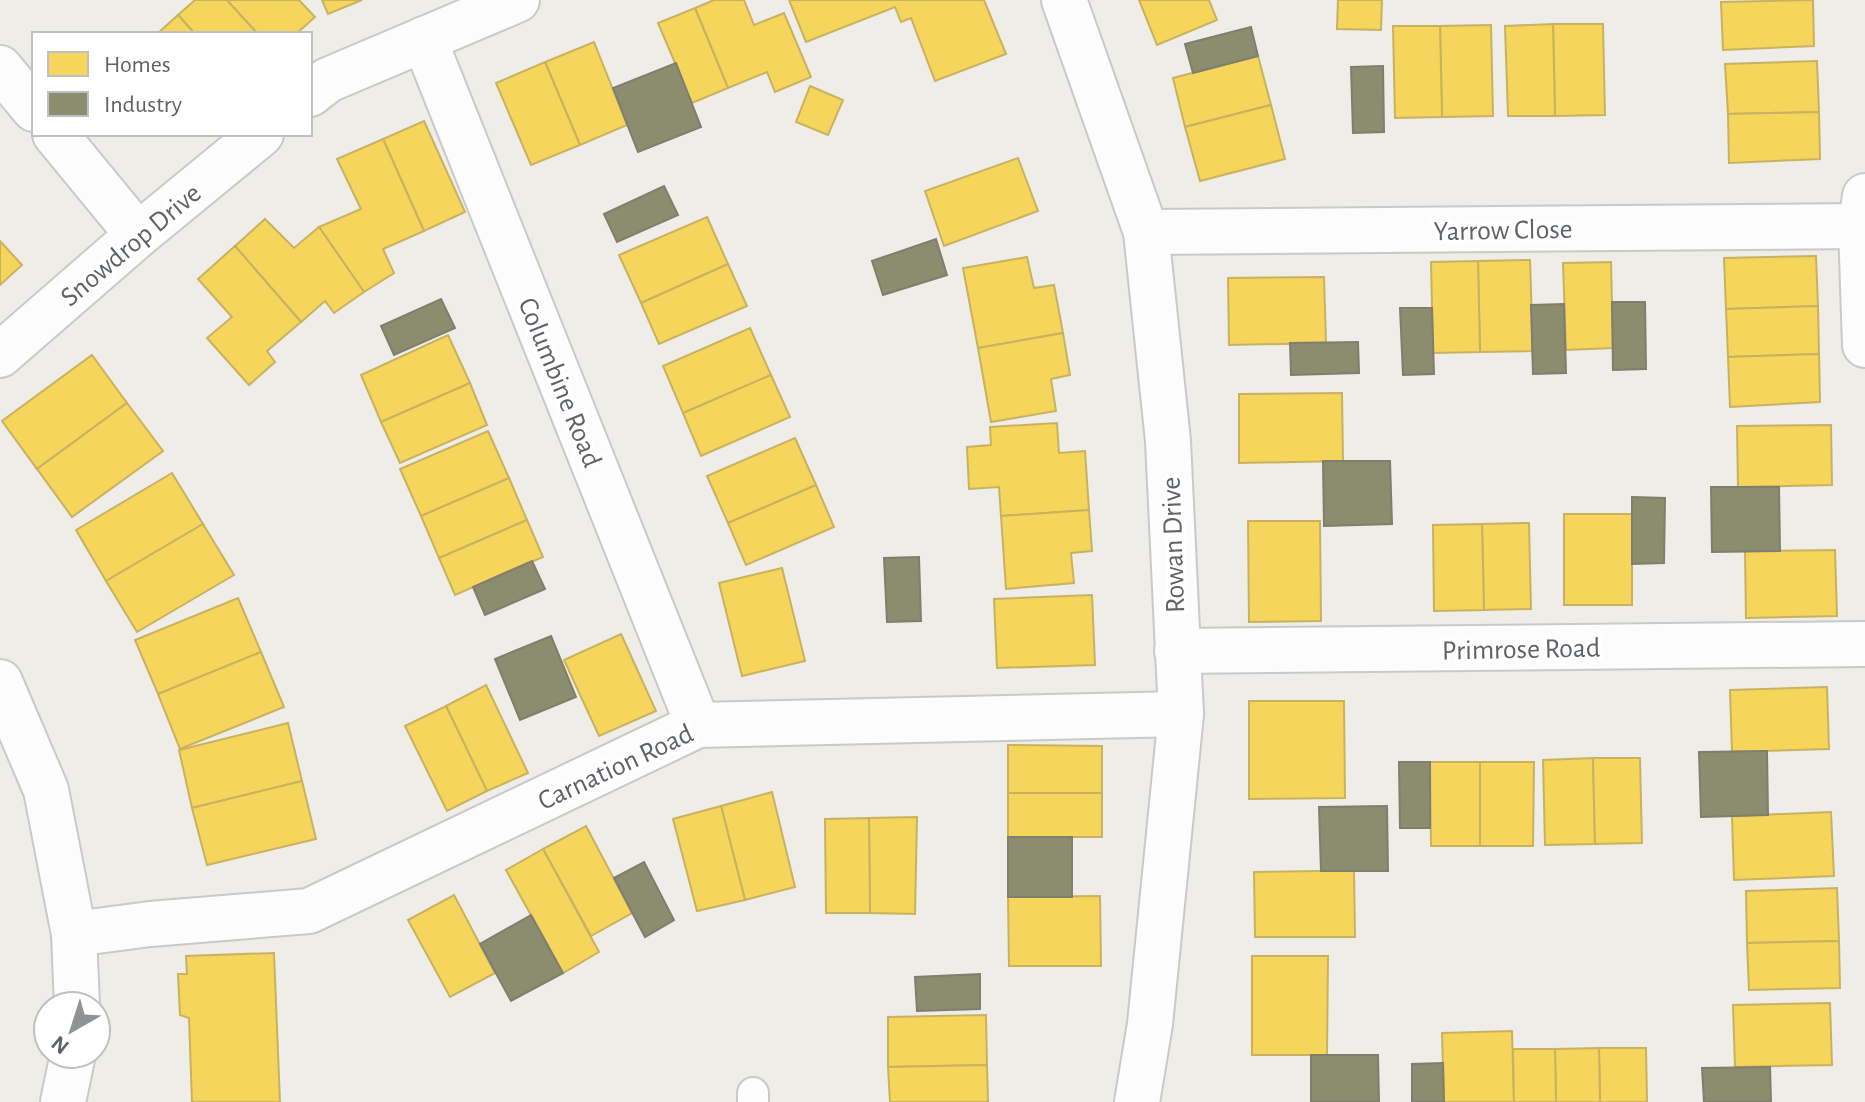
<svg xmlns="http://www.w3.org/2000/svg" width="1865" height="1102" viewBox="0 0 1865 1102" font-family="'Alegreya Sans',sans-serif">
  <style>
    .homes { fill: #f6d55c; stroke: #c8b25f; stroke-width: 2 }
    .industry { fill: #8c8c6e; stroke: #7e7f6c; stroke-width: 2 }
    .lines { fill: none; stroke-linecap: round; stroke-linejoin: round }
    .service-casing { stroke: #c9c9c9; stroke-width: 34 }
    .minor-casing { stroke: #c9c9c9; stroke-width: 48 }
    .service { stroke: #fcfcfc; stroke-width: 30 }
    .minor { stroke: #fcfcfc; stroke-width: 44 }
    .labels { text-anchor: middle; stroke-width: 8; stroke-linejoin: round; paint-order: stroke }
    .street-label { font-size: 28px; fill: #5e6266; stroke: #fff }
  </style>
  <rect width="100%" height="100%" fill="#eeede8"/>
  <!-- homes -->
  <g class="homes">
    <polygon points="195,0 227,0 258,34 195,34 178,15"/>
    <polygon points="227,0 299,0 315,17 296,34 258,34"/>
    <polygon points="322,0 362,0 328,14"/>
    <polygon points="714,0 744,0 754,25 784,13 811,77 775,92 767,72 728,88 695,8"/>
    <polygon points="789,0 984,0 1006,54 935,81 911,18 901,22 895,7 806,42"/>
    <polygon points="1139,0 1209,0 1217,20 1157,45"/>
    <polygon points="1338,0 1382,0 1381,30 1337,29"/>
    <polygon points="1813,0 1814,46 1723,50 1721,2"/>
    <polygon points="695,8 728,88 692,103 658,23"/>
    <polygon points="178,15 195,34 157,34"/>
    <polygon points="1553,24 1603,24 1605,115 1555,116"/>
    <polygon points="1553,24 1555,116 1508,116 1505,26"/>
    <polygon points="1491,25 1493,116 1442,117 1440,26"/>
    <polygon points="1393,26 1440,26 1442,117 1395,118"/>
    <polygon points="594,42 627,125 580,145 545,62"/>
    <polygon points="1258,56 1271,105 1185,127 1173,78"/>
    <polygon points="1817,61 1819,112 1728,114 1725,64"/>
    <polygon points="545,62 580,145 531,165 496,83"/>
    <polygon points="810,86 843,100 828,135 796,122"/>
    <polygon points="1271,105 1285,159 1200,181 1185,127"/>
    <polygon points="1819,112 1820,159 1729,163 1728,114"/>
    <polygon points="424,121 465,212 424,231 383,139"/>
    <polygon points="383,139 424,231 383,249 394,273 364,292 319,227 361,209 337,159"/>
    <polygon points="1018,158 1038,211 944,246 925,191"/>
    <polygon points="707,217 728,264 641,303 619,255"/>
    <polygon points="265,219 294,248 319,227 364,292 334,313 325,301 301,322 235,246"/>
    <polygon points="0,241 22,265 0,285"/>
    <polygon points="235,246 301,322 267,351 275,362 249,385 207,338 232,317 198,279"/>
    <polygon points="1816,256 1818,306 1726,309 1724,258"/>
    <polygon points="1027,257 1034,288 1054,285 1063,333 978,348 963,268"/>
    <polygon points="1530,260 1533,351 1480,352 1478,261"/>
    <polygon points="1478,261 1480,352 1433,353 1431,262"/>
    <polygon points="1611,262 1613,348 1566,350 1563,263"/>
    <polygon points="728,264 747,306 659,344 641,303"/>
    <polygon points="1324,277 1326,343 1229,345 1228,278"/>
    <polygon points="1818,306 1819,354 1728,357 1726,309"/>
    <polygon points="750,328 771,375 683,413 663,366"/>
    <polygon points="1063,333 1070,375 1051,379 1056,411 991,422 978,348"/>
    <polygon points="448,335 470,383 381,422 361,375"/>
    <polygon points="1819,354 1820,402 1730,407 1728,357"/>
    <polygon points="92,355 127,403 37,469 2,421"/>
    <polygon points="771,375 790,417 701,456 683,413"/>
    <polygon points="470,383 487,425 400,463 381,422"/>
    <polygon points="1342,393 1343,461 1239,463 1239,394"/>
    <polygon points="127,403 163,451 72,517 37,469"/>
    <polygon points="1057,423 1059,453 1085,451 1089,510 1001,516 999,487 969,489 967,447 991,445 990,427"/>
    <polygon points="1831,425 1832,485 1738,487 1737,426"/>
    <polygon points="488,431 509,478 421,516 400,469"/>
    <polygon points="795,438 816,485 728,523 707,476"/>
    <polygon points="172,473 203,524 106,581 76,530"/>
    <polygon points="509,478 527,520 439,558 421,516"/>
    <polygon points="816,485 834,527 746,565 728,523"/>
    <polygon points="1089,510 1092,551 1071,553 1074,583 1006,589 1001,516"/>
    <rect x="1564" y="514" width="68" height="91"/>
    <polygon points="527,520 543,557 455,595 439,558"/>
    <polygon points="1248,521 1320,521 1321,621 1249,622"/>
    <polygon points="1529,523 1531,609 1484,610 1482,524"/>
    <polygon points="203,524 234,575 137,632 106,581"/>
    <polygon points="1482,524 1484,610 1434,611 1433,525"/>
    <polygon points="1835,550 1837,616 1746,618 1745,551"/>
    <polygon points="782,568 805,661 742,676 719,583"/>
    <polygon points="1092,595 1095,665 997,668 994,599"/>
    <polygon points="238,598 261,652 158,694 135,640"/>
    <polygon points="621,634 656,711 599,736 564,660"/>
    <polygon points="261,652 284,707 180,749 158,694"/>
    <polygon points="486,685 528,773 487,791 446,706"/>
    <polygon points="1827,687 1829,749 1732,752 1730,690"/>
    <polygon points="1249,701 1344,701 1345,798 1249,799"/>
    <polygon points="446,706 487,791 447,811 405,726"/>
    <polygon points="288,723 302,781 192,808 179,750"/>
    <polygon points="1008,745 1102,746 1102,793 1008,793"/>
    <polygon points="1593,758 1595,844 1545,845 1543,760"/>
    <polygon points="1593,758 1640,758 1642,843 1595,844"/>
    <polygon points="1430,762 1480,762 1480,846 1431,846"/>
    <polygon points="1480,762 1534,762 1533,846 1480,846"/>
    <polygon points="302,781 316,839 207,865 192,808"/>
    <polygon points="772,792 795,887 745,900 721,806"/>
    <rect x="1008" y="793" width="94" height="44"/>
    <polygon points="721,806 745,900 697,911 673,819"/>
    <polygon points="1831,812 1834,876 1734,880 1732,816"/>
    <polygon points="917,817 915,914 870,913 869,818"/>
    <polygon points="869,818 870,913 826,913 825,819"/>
    <polygon points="586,826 632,913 591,936 543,849"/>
    <polygon points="543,849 599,952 563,973 506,870"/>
    <polygon points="1321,871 1354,871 1355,937 1255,937 1254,872"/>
    <polygon points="1837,888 1839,941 1747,943 1746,891"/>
    <polygon points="454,895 495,973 450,997 408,920"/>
    <polygon points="1100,896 1101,966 1009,966 1008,897"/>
    <polygon points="1839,941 1840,988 1749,990 1747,943"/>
    <polygon points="274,953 280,1102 192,1102 189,1018 180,1015 178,974 187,974 186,956"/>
    <polygon points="1252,956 1328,956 1327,1055 1252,1055"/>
    <polygon points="1830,1003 1832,1065 1735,1067 1733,1005"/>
    <polygon points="986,1015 987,1065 888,1067 888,1017"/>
    <polygon points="1512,1031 1514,1102 1444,1102 1442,1033"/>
    <polygon points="1599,1048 1646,1048 1647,1102 1600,1102"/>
    <polygon points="1599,1048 1600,1102 1556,1102 1555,1049"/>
    <polygon points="1513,1049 1555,1049 1556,1102 1514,1102"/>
    <polygon points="987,1065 988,1102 890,1102 888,1067"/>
  </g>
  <!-- industry -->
  <g class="industry">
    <polygon points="1251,27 1258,56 1193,73 1185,44"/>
    <polygon points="676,63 701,127 638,152 613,88"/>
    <polygon points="1383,66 1384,132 1353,133 1351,67"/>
    <polygon points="664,186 678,215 617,242 604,214"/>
    <polygon points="936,239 947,275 883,295 872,261"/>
    <polygon points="441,299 455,328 394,355 381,326"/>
    <polygon points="1612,302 1645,302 1646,369 1613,370"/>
    <polygon points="1564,304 1566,373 1533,374 1531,305"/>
    <polygon points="1400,308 1432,308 1434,374 1403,375"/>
    <polygon points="1358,342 1359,373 1291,375 1290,343"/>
    <polygon points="1323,461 1390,461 1392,524 1324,526"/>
    <polygon points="1711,487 1779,487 1780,551 1712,552"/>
    <polygon points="1632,497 1665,498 1664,563 1632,564"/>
    <polygon points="919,557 921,621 887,622 884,558"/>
    <polygon points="532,561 545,589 485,615 473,587"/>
    <polygon points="551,636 576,697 520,720 495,659"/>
    <polygon points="1767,751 1768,815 1701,817 1699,752"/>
    <polygon points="1399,762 1430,762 1430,828 1400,828"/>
    <polygon points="1387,806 1388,871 1321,871 1319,807"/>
    <rect x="1008" y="837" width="64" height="60"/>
    <polygon points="644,862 674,920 645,937 614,878"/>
    <polygon points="531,915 563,973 511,1001 480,944"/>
    <polygon points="980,974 980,1009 917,1011 915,977"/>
    <polygon points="1311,1055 1378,1055 1379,1102 1311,1102"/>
    <polygon points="1443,1063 1444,1102 1412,1102 1412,1064"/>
    <polygon points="1770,1067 1771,1102 1704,1102 1702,1068"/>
  </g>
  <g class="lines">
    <defs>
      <polyline id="service" points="753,1102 753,1093"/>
      <g id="minor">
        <polyline points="1064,0 1146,232 1168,441 1181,714 1150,1024 1137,1102"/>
        <polyline points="424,39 698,725"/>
        <polyline points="0,68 34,109"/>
        <polyline points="310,94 328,80 517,0"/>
        <polyline points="55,134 138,235"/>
        <polyline points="1865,196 1861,226 1865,345"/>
        <polyline points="1146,232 1861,226"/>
        <polyline points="0,355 138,235 261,134"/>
        <polyline points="1177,651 1865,644"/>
        <polyline points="0,682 46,790 74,934 77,1006"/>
        <polyline points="74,934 150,924 309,911 698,725 1181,714"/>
        <polyline points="63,1102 73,1054"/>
      </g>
    </defs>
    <!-- service casing -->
    <use href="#service" class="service-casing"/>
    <!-- minor casing -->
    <use href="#minor" class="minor-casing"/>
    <!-- service -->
    <use href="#service" class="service"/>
    <!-- minor -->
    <use href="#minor" class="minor"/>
  </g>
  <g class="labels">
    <!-- street labels -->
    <g class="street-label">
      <text transform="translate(1503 229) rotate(-1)" y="10">Yarrow Close</text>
      <text transform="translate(130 244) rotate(-40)" y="10">Snowdrop Drive</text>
      <text transform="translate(561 382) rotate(68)" y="10">Columbine Road</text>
      <text transform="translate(1172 545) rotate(-92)" y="10">Rowan Drive</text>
      <text transform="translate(1521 648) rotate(-1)" y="10">Primrose Road</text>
      <text transform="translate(615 766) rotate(-25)" y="10">Carnation Road</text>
    </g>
  </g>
  <!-- legend -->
  <rect x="32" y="32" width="280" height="104" fill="#ffffff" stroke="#bfc0c2" stroke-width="2"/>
  <rect x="48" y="52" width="40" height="24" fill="#f6d55c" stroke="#bfc0c2" stroke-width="2"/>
  <text x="104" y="72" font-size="24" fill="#5e6266">Homes</text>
  <rect x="48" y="92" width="40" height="24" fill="#8c8c6e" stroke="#bfc0c2" stroke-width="2"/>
  <text x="104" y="112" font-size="24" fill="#5e6266">Industry</text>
  <!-- north arrow -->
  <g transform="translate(72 1030) rotate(219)"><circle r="38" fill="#ffffff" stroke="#bfc0c2" stroke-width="2"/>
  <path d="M0-6L14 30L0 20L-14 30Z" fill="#909394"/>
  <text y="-12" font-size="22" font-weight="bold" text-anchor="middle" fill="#5e6266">N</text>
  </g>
</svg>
